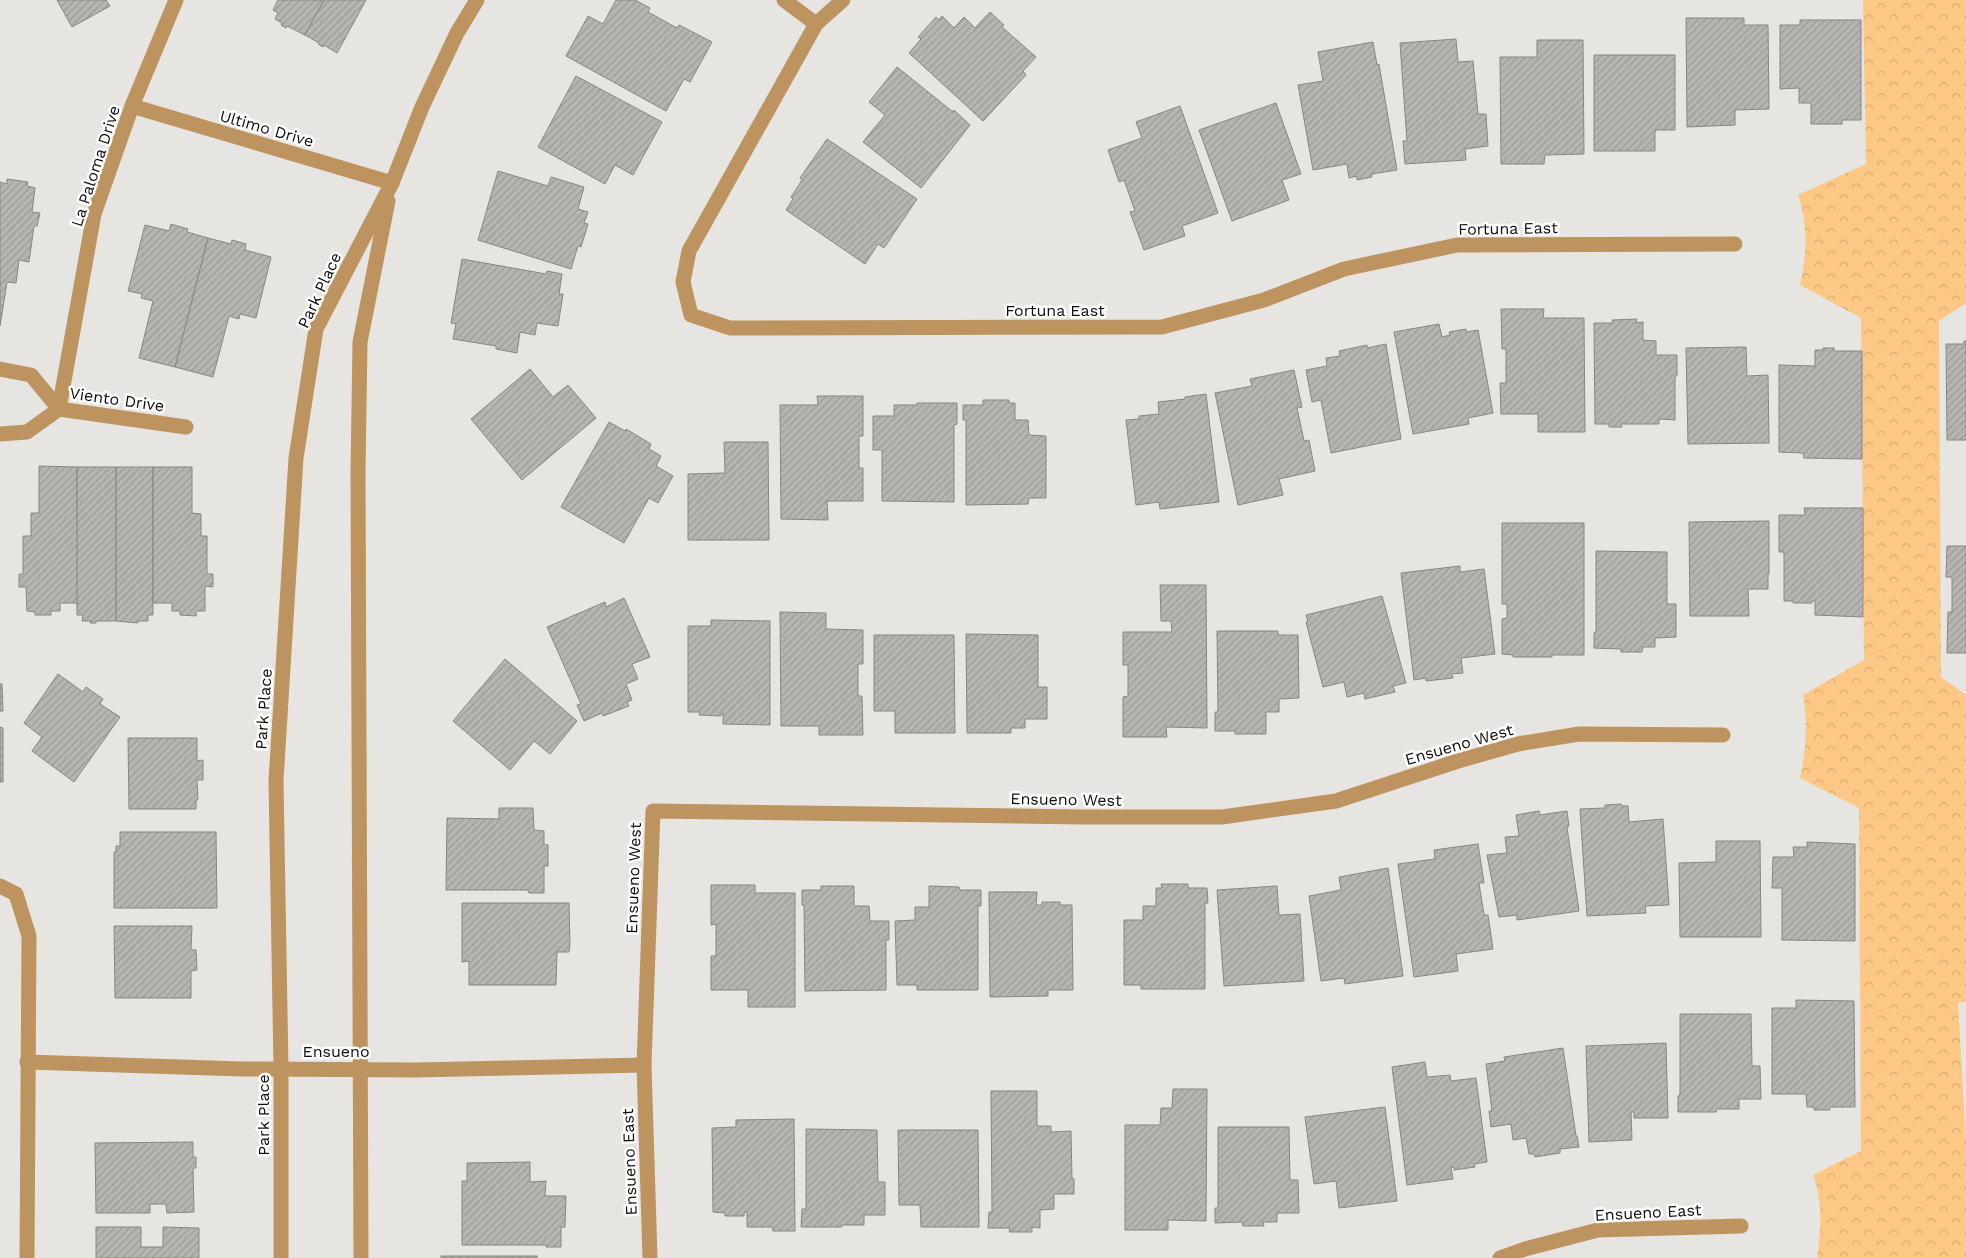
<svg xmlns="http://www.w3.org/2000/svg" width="1966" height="1258" viewBox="0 0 1966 1258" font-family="'Work Sans',sans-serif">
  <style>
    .forest { fill: url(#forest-crowns) }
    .building { fill: url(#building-hatch); stroke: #888683 }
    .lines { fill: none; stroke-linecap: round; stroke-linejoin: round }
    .minor { stroke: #bd9460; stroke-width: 15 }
    .labels { text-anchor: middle; stroke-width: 5; stroke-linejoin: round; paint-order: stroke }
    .street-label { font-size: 16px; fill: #0e0d0c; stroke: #fff }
  </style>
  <defs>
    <pattern id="forest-crowns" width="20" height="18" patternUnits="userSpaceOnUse" patternTransform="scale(1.25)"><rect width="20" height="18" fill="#fdc886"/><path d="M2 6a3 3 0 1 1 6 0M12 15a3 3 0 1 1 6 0" fill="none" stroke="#d8ab72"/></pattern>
    <pattern id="building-hatch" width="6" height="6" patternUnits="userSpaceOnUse" patternTransform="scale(1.25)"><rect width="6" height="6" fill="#b7b5b2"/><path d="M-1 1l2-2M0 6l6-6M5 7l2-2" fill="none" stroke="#9c9a98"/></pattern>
  </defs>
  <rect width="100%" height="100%" fill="#e7e5e2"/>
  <!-- forest -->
  <path class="forest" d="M1863 0H1966V303L1939 321 1941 677 1966 695V1002H1958L1966 1143V1258H1817C1821 1229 1823 1202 1813 1175L1861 1151 1859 808 1800 778C1806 750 1808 724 1803 695L1864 660 1861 318 1800 285C1807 254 1808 225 1798 195L1866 164Z"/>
  <!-- building -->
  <g class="building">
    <polygon points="57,0 106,0 110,6 72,27"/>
    <polygon points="278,0 324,0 305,35 287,26 286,28 281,25 282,23 275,19 278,13 273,10"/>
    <polygon points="324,0 366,0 337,53 324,45 323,47 318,44 319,43 305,35"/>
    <polygon points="616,0 635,0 650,8 648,12 677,28 679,25 712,42 690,82 684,79 666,111 566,56 588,16 603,24"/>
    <polygon points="990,12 1004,25 1002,27 1036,57 1023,71 1026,75 983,121 909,53 921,39 918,37 936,17 939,20 942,16 954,28 964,17 975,28"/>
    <polygon points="1686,18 1744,18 1744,25 1768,25 1769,109 1735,110 1735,125 1687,127"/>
    <polygon points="1800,20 1861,20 1861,120 1842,120 1842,124 1811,124 1811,103 1799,103 1799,88 1780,89 1780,25 1800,25"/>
    <polygon points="1456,39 1458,62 1473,61 1478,114 1486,114 1488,146 1465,149 1466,160 1405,164 1403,141 1407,141 1400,43"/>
    <polygon points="1537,40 1583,40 1584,154 1545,155 1544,164 1501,164 1500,57 1537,57"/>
    <polygon points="1373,42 1377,65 1379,64 1397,170 1372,174 1372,177 1357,180 1357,176 1349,178 1347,164 1313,170 1298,85 1323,81 1318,52"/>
    <polygon points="1594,55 1675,55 1675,130 1655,130 1655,151 1594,151"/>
    <polygon points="897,67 953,112 954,110 970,125 921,188 863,142 885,115 869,102"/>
    <polygon points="576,76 662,122 633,175 615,165 605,184 538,147"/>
    <polygon points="1276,103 1301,174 1282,180 1289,200 1232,221 1199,130"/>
    <polygon points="1180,106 1218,213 1182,226 1185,236 1144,250 1130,212 1135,211 1124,180 1119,182 1108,150 1142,138 1136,122"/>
    <polygon points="827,139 917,199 884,248 878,244 865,264 786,210 793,199 791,197 802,180 800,178"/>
    <polygon points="498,171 548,186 551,177 584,187 578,209 588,212 584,223 588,224 581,247 578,246 571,269 478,240"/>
    <polygon points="7,179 28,182 27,186 35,188 32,212 40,213 37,226 34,226 29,262 19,260 16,283 7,282 0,326 0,182 7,184"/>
    <polygon points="171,224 188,229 187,232 208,238 175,367 139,358 153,301 141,298 142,294 128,291 145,225 169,231"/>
    <polygon points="208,238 231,244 232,240 246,244 245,250 271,257 256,318 240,314 239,319 229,316 213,377 175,367"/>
    <polygon points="462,259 546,274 547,271 562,274 559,294 563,294 558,326 537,323 535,335 520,332 517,353 496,349 496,346 453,339 456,324 451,323"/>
    <polygon points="1501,309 1544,309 1543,318 1584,318 1585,432 1538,432 1538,414 1501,414 1500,383 1506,383 1506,349 1502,349"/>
    <polygon points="1637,319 1636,323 1643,322 1643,340 1656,341 1656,355 1677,355 1677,376 1675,376 1675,420 1659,419 1659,424 1621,424 1622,427 1609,427 1609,424 1595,424 1594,323 1613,323 1612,320"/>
    <polygon points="1439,324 1442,337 1450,335 1449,332 1466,329 1466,332 1478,330 1493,413 1468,418 1469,424 1413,434 1394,332"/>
    <polygon points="1964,341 1966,341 1966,440 1947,440 1946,344 1964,344"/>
    <polygon points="1386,344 1401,439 1331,453 1321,400 1312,402 1306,370 1327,366 1326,358 1340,356 1339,351 1367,345 1367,348"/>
    <polygon points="1746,347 1747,376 1768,375 1769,443 1688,444 1686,348"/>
    <polygon points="1823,348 1834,348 1834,351 1862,351 1862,459 1804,458 1803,453 1779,452 1779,365 1815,366 1815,350 1823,350"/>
    <polygon points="530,369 553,397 568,385 596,418 522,480 471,419"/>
    <polygon points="1294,370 1302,407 1297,408 1304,441 1309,440 1315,471 1279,479 1283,495 1238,505 1215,393 1252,386 1250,379"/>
    <polygon points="1206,394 1219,502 1160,509 1159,502 1136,505 1126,420 1139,419 1139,416 1159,414 1158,402 1185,399 1185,397"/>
    <polygon points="817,396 863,396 863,436 859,436 859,468 863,468 863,501 827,501 828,520 781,519 780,405 818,405"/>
    <polygon points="983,400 1009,400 1009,403 1015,403 1015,420 1028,420 1029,435 1046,436 1046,498 1029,498 1028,504 966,505 966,420 963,420 963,405 983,405"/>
    <polygon points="917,403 957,403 957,424 954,425 954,502 882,501 882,450 873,450 873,416 894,416 894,405 917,405"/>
    <polygon points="609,422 625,431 626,429 651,444 649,449 661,456 656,466 673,476 658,503 649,498 624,543 561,507"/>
    <polygon points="724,442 768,442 769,540 688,540 688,474 725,473"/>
    <polygon points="39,466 77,467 78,603 60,603 60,611 51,611 51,615 35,615 35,612 27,611 26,587 19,587 19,574 23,574 23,536 31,536 31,513 39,513"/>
    <polygon points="77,467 116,467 116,621 96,621 96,623 90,623 91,621 82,621 83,615 77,615"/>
    <polygon points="116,467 153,467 153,615 148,615 148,621 138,621 138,623 116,621"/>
    <polygon points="153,467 192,467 192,513 201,514 201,536 207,536 207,574 213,574 213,587 205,586 205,611 196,611 196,616 180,615 180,611 172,611 172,603 153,603"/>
    <polygon points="1804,508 1863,508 1863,617 1815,615 1815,601 1811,601 1812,603 1793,603 1793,601 1784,601 1784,552 1779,552 1779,515 1805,515"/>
    <polygon points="1769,521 1769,574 1768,574 1768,589 1748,589 1749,616 1690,616 1689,522"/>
    <polygon points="1502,523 1584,523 1584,655 1552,655 1552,657 1513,657 1513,655 1502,654 1502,619 1507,618 1507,604 1502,604"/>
    <polygon points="1947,546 1966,546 1966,653 1947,653 1948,612 1952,612 1952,577 1946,577"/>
    <polygon points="1596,551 1667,552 1667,604 1676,604 1676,637 1655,638 1655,647 1643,647 1642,652 1621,652 1621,649 1594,648 1594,633 1596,632"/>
    <polygon points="1460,566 1460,572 1484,569 1495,654 1461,658 1463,673 1452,674 1453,678 1426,681 1426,678 1414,680 1401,573"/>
    <polygon points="1160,585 1206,585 1207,728 1166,727 1167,737 1123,737 1123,697 1128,696 1128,665 1123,665 1123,632 1172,632 1171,621 1161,621"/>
    <polygon points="1382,596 1406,683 1393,686 1395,692 1365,699 1364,693 1347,697 1344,682 1323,687 1306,622 1308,622 1306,615"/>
    <polygon points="624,598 650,657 632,664 638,679 626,684 632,700 627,702 629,706 603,716 602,713 584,721 577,705 581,704 547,627 605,602 606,607"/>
    <polygon points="780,612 826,613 826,629 863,630 863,664 858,664 858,696 862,696 863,735 819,735 819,726 781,726"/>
    <polygon points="711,620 770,621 770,725 723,724 723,713 721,714 721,716 699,715 700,712 688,712 688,626 711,626"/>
    <polygon points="1217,631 1278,631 1278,635 1298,635 1299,698 1279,699 1279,712 1266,712 1266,734 1235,734 1235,731 1215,731 1215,712 1218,712"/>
    <polygon points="966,634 1038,635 1038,687 1047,687 1047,719 1025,719 1025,728 1011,728 1011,733 967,733"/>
    <polygon points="874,635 954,635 955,733 895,733 895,711 874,711"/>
    <polygon points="505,659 577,721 550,754 534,741 510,770 453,721"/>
    <polygon points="58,674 83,692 86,687 103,699 100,704 120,717 74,782 32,751 42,737 24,723"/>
    <polygon points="0,684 2,684 3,711 0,711"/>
    <polygon points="0,727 3,728 3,782 0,782"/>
    <polygon points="128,738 197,738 197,761 203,760 203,780 197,780 198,800 196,800 196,809 129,809"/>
    <polygon points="1621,804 1622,806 1628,806 1629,822 1663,819 1669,905 1645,906 1646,913 1587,916 1580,809 1605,808 1605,805"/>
    <polygon points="499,808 533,808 534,830 544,831 544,844 548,845 548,866 544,866 544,893 529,893 528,890 446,890 447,818 499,819"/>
    <polygon points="1539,811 1540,815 1567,811 1569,826 1567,827 1579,911 1517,920 1517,915 1499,917 1487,855 1507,853 1505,837 1519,836 1516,815"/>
    <polygon points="120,832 216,832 217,908 114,908 114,852 116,852 116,846 120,846"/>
    <polygon points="1716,841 1760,841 1761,937 1680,937 1679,863 1716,862"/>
    <polygon points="1807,842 1855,844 1855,941 1782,940 1782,888 1772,888 1773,857 1794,857 1793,847 1807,847"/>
    <polygon points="1478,844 1484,883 1479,883 1484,915 1488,915 1493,949 1456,954 1458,971 1414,977 1398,864 1435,859 1434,850"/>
    <polygon points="1388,868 1403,976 1345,984 1344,978 1321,981 1309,896 1341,890 1339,877"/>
    <polygon points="1161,884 1188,884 1188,888 1207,888 1208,903 1205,903 1205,989 1141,989 1141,985 1124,985 1124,920 1143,920 1143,906 1156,906 1156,888 1162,888"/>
    <polygon points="711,885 755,885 755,893 795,893 795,1007 748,1007 748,990 711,990 711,956 716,956 716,924 711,925"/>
    <polygon points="821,886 854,886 854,906 869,906 870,921 889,921 889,940 886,940 886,990 805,991 804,905 802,905 802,890 821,890"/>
    <polygon points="929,886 959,887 960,890 981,890 981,906 978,906 978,990 917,990 917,985 897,985 895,921 915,920 915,907 929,907"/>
    <polygon points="1277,886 1279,915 1300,914 1304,981 1224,986 1217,890"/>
    <polygon points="989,892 1037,892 1036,905 1042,905 1042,902 1060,902 1060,905 1072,905 1073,990 1048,990 1048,996 990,997"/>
    <polygon points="462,903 569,903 570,944 569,952 557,952 556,985 469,985 469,961 462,962"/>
    <polygon points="114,926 192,926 191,950 196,950 197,970 191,971 191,998 115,998"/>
    <polygon points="1796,1000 1854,1001 1855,1107 1830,1107 1830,1110 1814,1110 1814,1107 1807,1107 1806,1094 1772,1094 1772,1008 1796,1008"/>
    <polygon points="1680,1014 1751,1014 1752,1066 1760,1066 1761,1099 1739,1099 1739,1109 1717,1109 1716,1112 1678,1112 1678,1096 1680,1095"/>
    <polygon points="1666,1043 1668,1118 1634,1118 1634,1112 1631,1112 1632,1140 1589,1142 1586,1046"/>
    <polygon points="1563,1048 1576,1136 1577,1136 1579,1147 1560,1149 1560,1153 1535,1157 1534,1154 1529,1154 1526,1138 1513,1140 1511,1124 1491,1127 1489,1111 1492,1111 1486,1064 1505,1061 1504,1057"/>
    <polygon points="1425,1062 1427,1077 1450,1075 1451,1081 1476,1078 1487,1162 1474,1164 1475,1167 1454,1170 1454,1167 1451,1168 1453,1179 1407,1185 1392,1067"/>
    <polygon points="1173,1089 1207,1089 1206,1221 1168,1220 1168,1230 1125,1230 1125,1125 1160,1125 1161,1108 1172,1108"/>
    <polygon points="991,1091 1037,1091 1037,1126 1051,1126 1051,1132 1071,1131 1072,1179 1074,1179 1074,1194 1054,1194 1054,1209 1040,1210 1040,1228 1032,1227 1032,1232 1009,1232 1010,1228 988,1228 989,1212 992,1212"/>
    <polygon points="1385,1107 1397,1201 1339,1208 1336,1181 1314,1184 1305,1117"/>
    <polygon points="794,1119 795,1231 773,1231 772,1227 747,1227 747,1212 744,1213 744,1216 725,1216 725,1213 713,1212 712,1128 736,1127 736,1120"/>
    <polygon points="1218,1127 1289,1127 1290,1180 1298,1180 1299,1213 1277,1213 1277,1222 1263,1222 1264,1226 1243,1226 1242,1222 1215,1223 1215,1208 1218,1208"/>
    <polygon points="806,1129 877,1130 878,1182 885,1182 885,1215 864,1215 864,1225 841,1225 842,1227 801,1227 802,1209 806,1209"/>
    <polygon points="898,1130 978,1130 979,1227 921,1227 920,1205 899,1205"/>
    <polygon points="193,1142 193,1157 196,1157 196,1168 193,1168 194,1212 167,1213 166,1204 150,1204 150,1213 96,1213 95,1143"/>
    <polygon points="530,1162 530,1182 546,1181 545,1196 566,1196 565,1227 561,1227 561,1247 546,1247 546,1245 462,1245 462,1181 467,1181 467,1163"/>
    <polygon points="96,1227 141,1227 141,1247 163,1247 163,1227 199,1228 199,1258 96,1258"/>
    <rect x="441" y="1256" width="96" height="2"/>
  </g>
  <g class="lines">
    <!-- minor -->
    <g class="minor">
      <polyline points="784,0 816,24"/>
      <polyline points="843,0 816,24 689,251 683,282 691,315 730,328 1162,327 1264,300 1344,269 1457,245 1735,244"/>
      <polyline points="132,106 392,183"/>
      <polyline points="0,369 31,375 59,409 186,427"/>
      <polyline points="0,434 27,432 59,409 94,214 132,106 176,0"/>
      <polyline points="0,886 16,894 29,936 27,1258"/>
      <polyline points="27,1062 242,1069 415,1070 644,1065"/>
      <polyline points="281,1258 281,1068 276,781 296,458 316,329 392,183 422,107 457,33 477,0"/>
      <polyline points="361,1258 358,472 360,342 388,201"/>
      <polyline points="650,1258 644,1065 653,811 1082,817 1222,817 1336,801 1458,761 1518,744 1579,734 1723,735"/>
      <polyline points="1500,1258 1525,1249 1598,1230 1741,1226"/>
    </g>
  </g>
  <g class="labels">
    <!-- street labels -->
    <g class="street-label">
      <text transform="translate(267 128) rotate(16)" y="6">Ultimo Drive</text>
      <text transform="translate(95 166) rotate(-72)" y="6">La Paloma Drive</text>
      <text transform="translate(1508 228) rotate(-1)" y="6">Fortuna East</text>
      <text transform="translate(319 290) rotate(-65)" y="6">Park Place</text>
      <text x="1055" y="316">Fortuna East</text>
      <text transform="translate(117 399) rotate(8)" y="6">Viento Drive</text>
      <text transform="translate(263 709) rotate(-86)" y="6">Park Place</text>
      <text transform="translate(1459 744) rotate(-16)" y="6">Ensueno West</text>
      <text transform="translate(1066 799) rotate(1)" y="6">Ensueno West</text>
      <text transform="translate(633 878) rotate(-88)" y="6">Ensueno West</text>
      <text x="336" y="1057">Ensueno</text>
      <text transform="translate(263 1115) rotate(-90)" y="6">Park Place</text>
      <text transform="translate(629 1162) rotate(-92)" y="6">Ensueno East</text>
      <text transform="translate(1648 1212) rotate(-3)" y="6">Ensueno East</text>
    </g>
  </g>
</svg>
